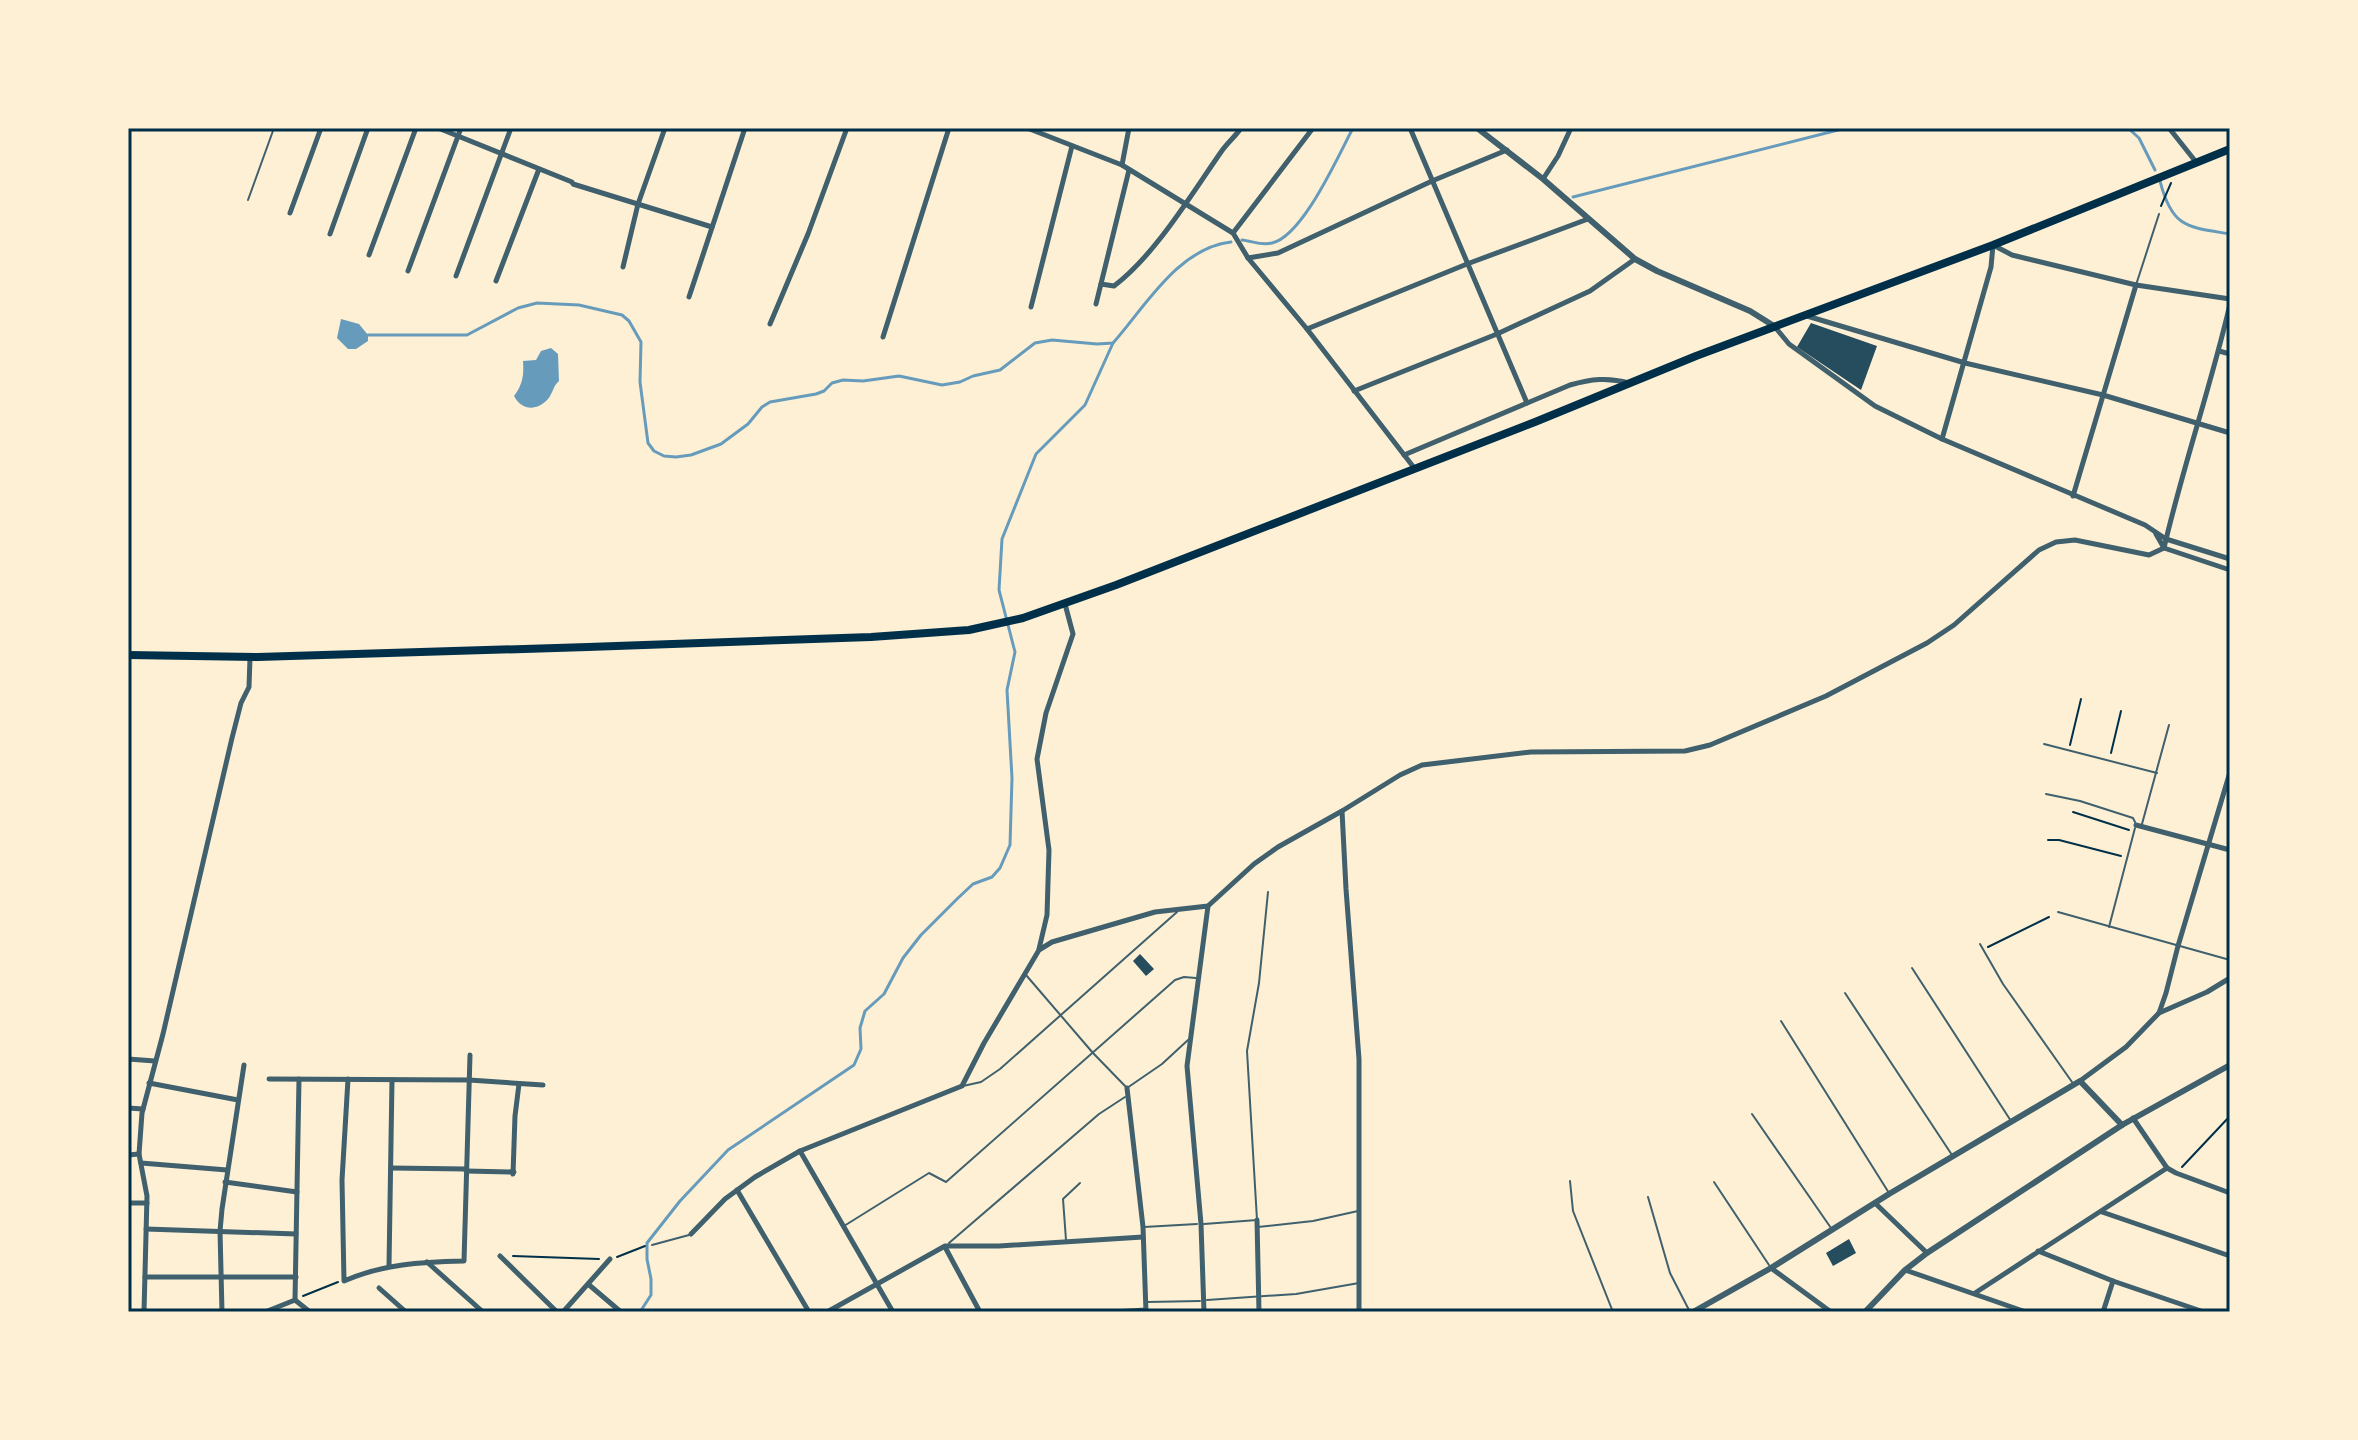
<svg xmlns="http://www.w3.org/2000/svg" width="2358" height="1440" viewBox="0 0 2358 1440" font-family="'Space Grotesk',sans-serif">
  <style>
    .water { fill: #669bbc }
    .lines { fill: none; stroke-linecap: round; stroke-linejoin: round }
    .stream { stroke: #669bbc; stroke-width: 3 }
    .building { fill: #264d5e }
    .path { stroke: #003049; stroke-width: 2 }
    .service { stroke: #3f606c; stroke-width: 2 }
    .minor { stroke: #3f606c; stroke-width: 5 }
    .tertiary { stroke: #3f606c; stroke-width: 6 }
    .primary { stroke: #003049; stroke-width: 8 }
    .neatline { fill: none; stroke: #003049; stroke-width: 3 }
  </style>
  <rect width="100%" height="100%" fill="#fdf0d5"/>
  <!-- water -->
  <g class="water">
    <polygon points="341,319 359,324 368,335 368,341 356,349 348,349 337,338"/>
    <path d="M551 348 558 354 559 381C553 386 553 393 548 399 537 411 522 411 514 396 523 384 524 375 523 361L536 360 541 351Z"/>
  </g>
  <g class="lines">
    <!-- stream -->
    <g class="stream">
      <polyline points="2128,128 2139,138 2155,170"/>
      <path d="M2160 181C2172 228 2187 227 2230 234"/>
      <polyline points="1573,197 1846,128"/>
      <path d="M1242 240C1252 241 1262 246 1272 243 1303 236 1338 156 1353 128"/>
      <path d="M368 335H467L518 308 537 303 579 305 622 315 629 321 641 342 640 382 648 443 654 451 664 456 676 457 691 455 721 444 748 424 762 407 770 402 816 394 824 391 832 383 843 380 863 381 899 376 942 385 960 382 973 376 1000 370 1035 343 1052 340 1097 344 1113 343C1145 307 1178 248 1231 242"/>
      <polyline points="640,1312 651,1295 651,1279 647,1259 647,1243 680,1201 728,1150 854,1065 861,1049 860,1028 865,1011 884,994 903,958 921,935 958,898 973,884 992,877 1000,868 1010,845 1012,778 1007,690 1015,652 999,590 1002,539 1036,454 1085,405 1113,343"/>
    </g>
  </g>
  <!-- building -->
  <g class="building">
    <polygon points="1811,323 1877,346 1861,390 1797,347"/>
    <polygon points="1140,954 1154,969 1146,976 1133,961"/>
    <polygon points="1849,1239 1856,1253 1833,1266 1826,1253"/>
  </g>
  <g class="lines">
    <!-- path -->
    <g class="path">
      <polyline points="2161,206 2171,183"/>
      <polyline points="2070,745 2081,699"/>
      <polyline points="2111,753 2121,711"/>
      <polyline points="2073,812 2129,830"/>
      <polyline points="2048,840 2059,840 2121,856"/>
      <polyline points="1988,947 2049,917"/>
      <polyline points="2182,1167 2230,1116"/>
      <polyline points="513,1256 599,1259"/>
      <polyline points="617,1257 645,1246"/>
      <polyline points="303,1296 338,1282"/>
    </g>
    <!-- service -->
    <g class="service">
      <polyline points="248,200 274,128"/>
      <polyline points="2136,285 2159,214"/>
      <polyline points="2044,744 2157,773"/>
      <polyline points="2046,794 2080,801 2133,818 2135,822"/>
      <polyline points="2142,824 2169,725"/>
      <polyline points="2058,912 2230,960"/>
      <polyline points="2109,927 2135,828"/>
      <polyline points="1980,944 2003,984 2072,1082"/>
      <polyline points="1912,968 2011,1121"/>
      <polyline points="1026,975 1093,1053 1127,1088 1162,1064 1188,1040"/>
      <polyline points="1845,993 1952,1155"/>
      <polyline points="1781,1021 1889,1193"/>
      <polyline points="963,1086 981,1082 1000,1069 1177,912"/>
      <polyline points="1752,1114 1831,1228"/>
      <polyline points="1570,1181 1573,1211 1613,1312"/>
      <polyline points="1714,1182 1769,1265"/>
      <polyline points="1648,1197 1670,1273 1690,1312"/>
      <polyline points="1204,1224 1257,1220 1247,1051 1259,983 1268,892"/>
      <polyline points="844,1226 929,1173 946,1182 1175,980 1184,977 1196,978"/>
      <polyline points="1144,1227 1197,1224"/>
      <polyline points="1258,1227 1313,1221 1358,1211"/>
      <polyline points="1066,1240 1063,1199 1080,1183"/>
      <polyline points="949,1243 1099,1114 1125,1097"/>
      <polyline points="652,1245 689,1235"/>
      <polyline points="1207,1300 1296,1294 1359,1283"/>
      <polyline points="1147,1302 1200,1301"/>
    </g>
    <!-- minor -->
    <g class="minor">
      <polyline points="438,128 572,182 573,184 712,227"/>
      <polyline points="1027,128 1122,165 1233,233 1248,258 1307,329 1415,469"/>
      <polyline points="1410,128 1527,403"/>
      <polyline points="2169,128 2196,162"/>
      <polyline points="1122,165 1129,128"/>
      <polyline points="1543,179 1558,156 1571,128"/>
      <polyline points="290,213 321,128"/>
      <polyline points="1233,233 1313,128"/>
      <polyline points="330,234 368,128"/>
      <polyline points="369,255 416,128"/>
      <polyline points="1248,258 1278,253 1432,181 1507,150"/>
      <polyline points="623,267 638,204 665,128"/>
      <polyline points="408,271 461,128"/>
      <polyline points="456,276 511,128"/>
      <polyline points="496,281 539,169"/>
      <path d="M1101 284 1114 286C1155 255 1191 195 1221 152 1227 143 1235 137 1241 128"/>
      <polyline points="689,297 745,128"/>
      <polyline points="1096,304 1129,170"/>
      <polyline points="1031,307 1072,146"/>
      <polyline points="1807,316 1965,363 2103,395 2230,433"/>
      <polyline points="770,324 808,234 847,128"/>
      <polyline points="1775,327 1789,344 1875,406 1942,439 2145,525 2166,539 2230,559"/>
      <polyline points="1307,329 1467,264 1588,219"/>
      <polyline points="883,337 949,128"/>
      <polyline points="2219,351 2230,354"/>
      <polyline points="1354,391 1497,334 1590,291 1635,259"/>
      <polyline points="1942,439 1991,267 1993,245 2012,255 2136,285 2230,299"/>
      <path d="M1404 455 1570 385C1591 379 1608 377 1629 383"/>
      <polyline points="2073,496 2136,285"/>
      <polyline points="2156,534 2164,548 2230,570"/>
      <polyline points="1342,811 1346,889 1359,1059 1359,1312"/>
      <polyline points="2136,825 2230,850"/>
      <polyline points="1039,949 1047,915 1049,850 1037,759 1046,713 1073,634 1065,604"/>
      <polyline points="2159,1013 2207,992 2230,978"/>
      <polyline points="128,1059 155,1061"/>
      <polyline points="269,1079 469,1080 543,1085"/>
      <path d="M348 1079 342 1180 344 1281C383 1264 421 1262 464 1261L470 1055"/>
      <polyline points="2080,1081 2126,1047 2159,1013 2166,993 2178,946 2230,772"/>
      <polyline points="149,1083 238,1100"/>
      <polyline points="1127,1088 1143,1227 1146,1312"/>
      <polyline points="128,1108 143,1109"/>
      <polyline points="2133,1118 2167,1168 2176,1173 2230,1193"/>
      <polyline points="800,1151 893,1312"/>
      <polyline points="128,1155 139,1154"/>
      <polyline points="141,1163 227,1170"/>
      <polyline points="391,1168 466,1169"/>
      <polyline points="466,1171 514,1172"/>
      <polyline points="513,1174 515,1116 519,1084"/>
      <polyline points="225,1182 297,1192"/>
      <polyline points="737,1190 809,1312"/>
      <polyline points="128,1203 147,1203"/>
      <polyline points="1875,1203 1927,1253"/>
      <polyline points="2102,1212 2230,1256"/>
      <polyline points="1257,1220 1259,1312"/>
      <polyline points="146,1229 296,1234"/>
      <path d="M691 1234 725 1199 755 1177 800 1151 962 1086 984 1043 1039 950 1052 942 1155 912 1208 906 1254 864 1278 847 1342 811 1400 775 1422 765 1531 752 1685 751 1710 745 1826 696 1927 643 1954 625 2039 550 2056 542 2075 540 2149 555 2164 548C2183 466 2211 386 2230 304"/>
      <polyline points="945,1247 980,1312"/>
      <polyline points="2038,1251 2113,1281 2204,1312"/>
      <polyline points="500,1256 557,1312"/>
      <polyline points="427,1262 483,1312"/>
      <polyline points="389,1266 392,1080"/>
      <polyline points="1771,1268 1831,1312"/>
      <polyline points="1905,1270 2026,1312"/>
      <polyline points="145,1277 296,1277"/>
      <polyline points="588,1284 621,1312"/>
      <polyline points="379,1288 406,1312"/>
      <polyline points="1975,1293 2167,1168"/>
      <polyline points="295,1300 299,1079"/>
      <polyline points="295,1300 310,1312"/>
      <polyline points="144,1312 147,1196 139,1154 142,1113 163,1034 232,738 241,703 249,687 250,658"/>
      <polyline points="222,1312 220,1231 222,1209 244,1065"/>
      <polyline points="265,1312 295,1300"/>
      <polyline points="563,1312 610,1259"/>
      <polyline points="827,1312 945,1246 999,1246 1143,1237"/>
      <polyline points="1112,1312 1146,1310"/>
      <polyline points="1204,1312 1201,1224 1187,1066 1208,906"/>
      <polyline points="2103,1312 2113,1281"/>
    </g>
    <!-- tertiary -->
    <g class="tertiary">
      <polyline points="1477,128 1543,179 1635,259 1657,271 1750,311 1774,326"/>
      <polyline points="1693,1312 1771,1268 1889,1194 2080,1081 2122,1125"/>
      <polyline points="1865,1312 1905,1270 1927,1253 2122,1125 2230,1065"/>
    </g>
    <!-- primary -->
    <polyline class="primary" points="128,655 258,657 588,647 871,637 969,630 1023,618 1116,585 1535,422 1696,356 1993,245 2230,149"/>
  </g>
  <!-- border -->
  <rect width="2358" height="1440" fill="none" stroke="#fdf0d5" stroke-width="260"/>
  <rect x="130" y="130" width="2098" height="1180" class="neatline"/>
</svg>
